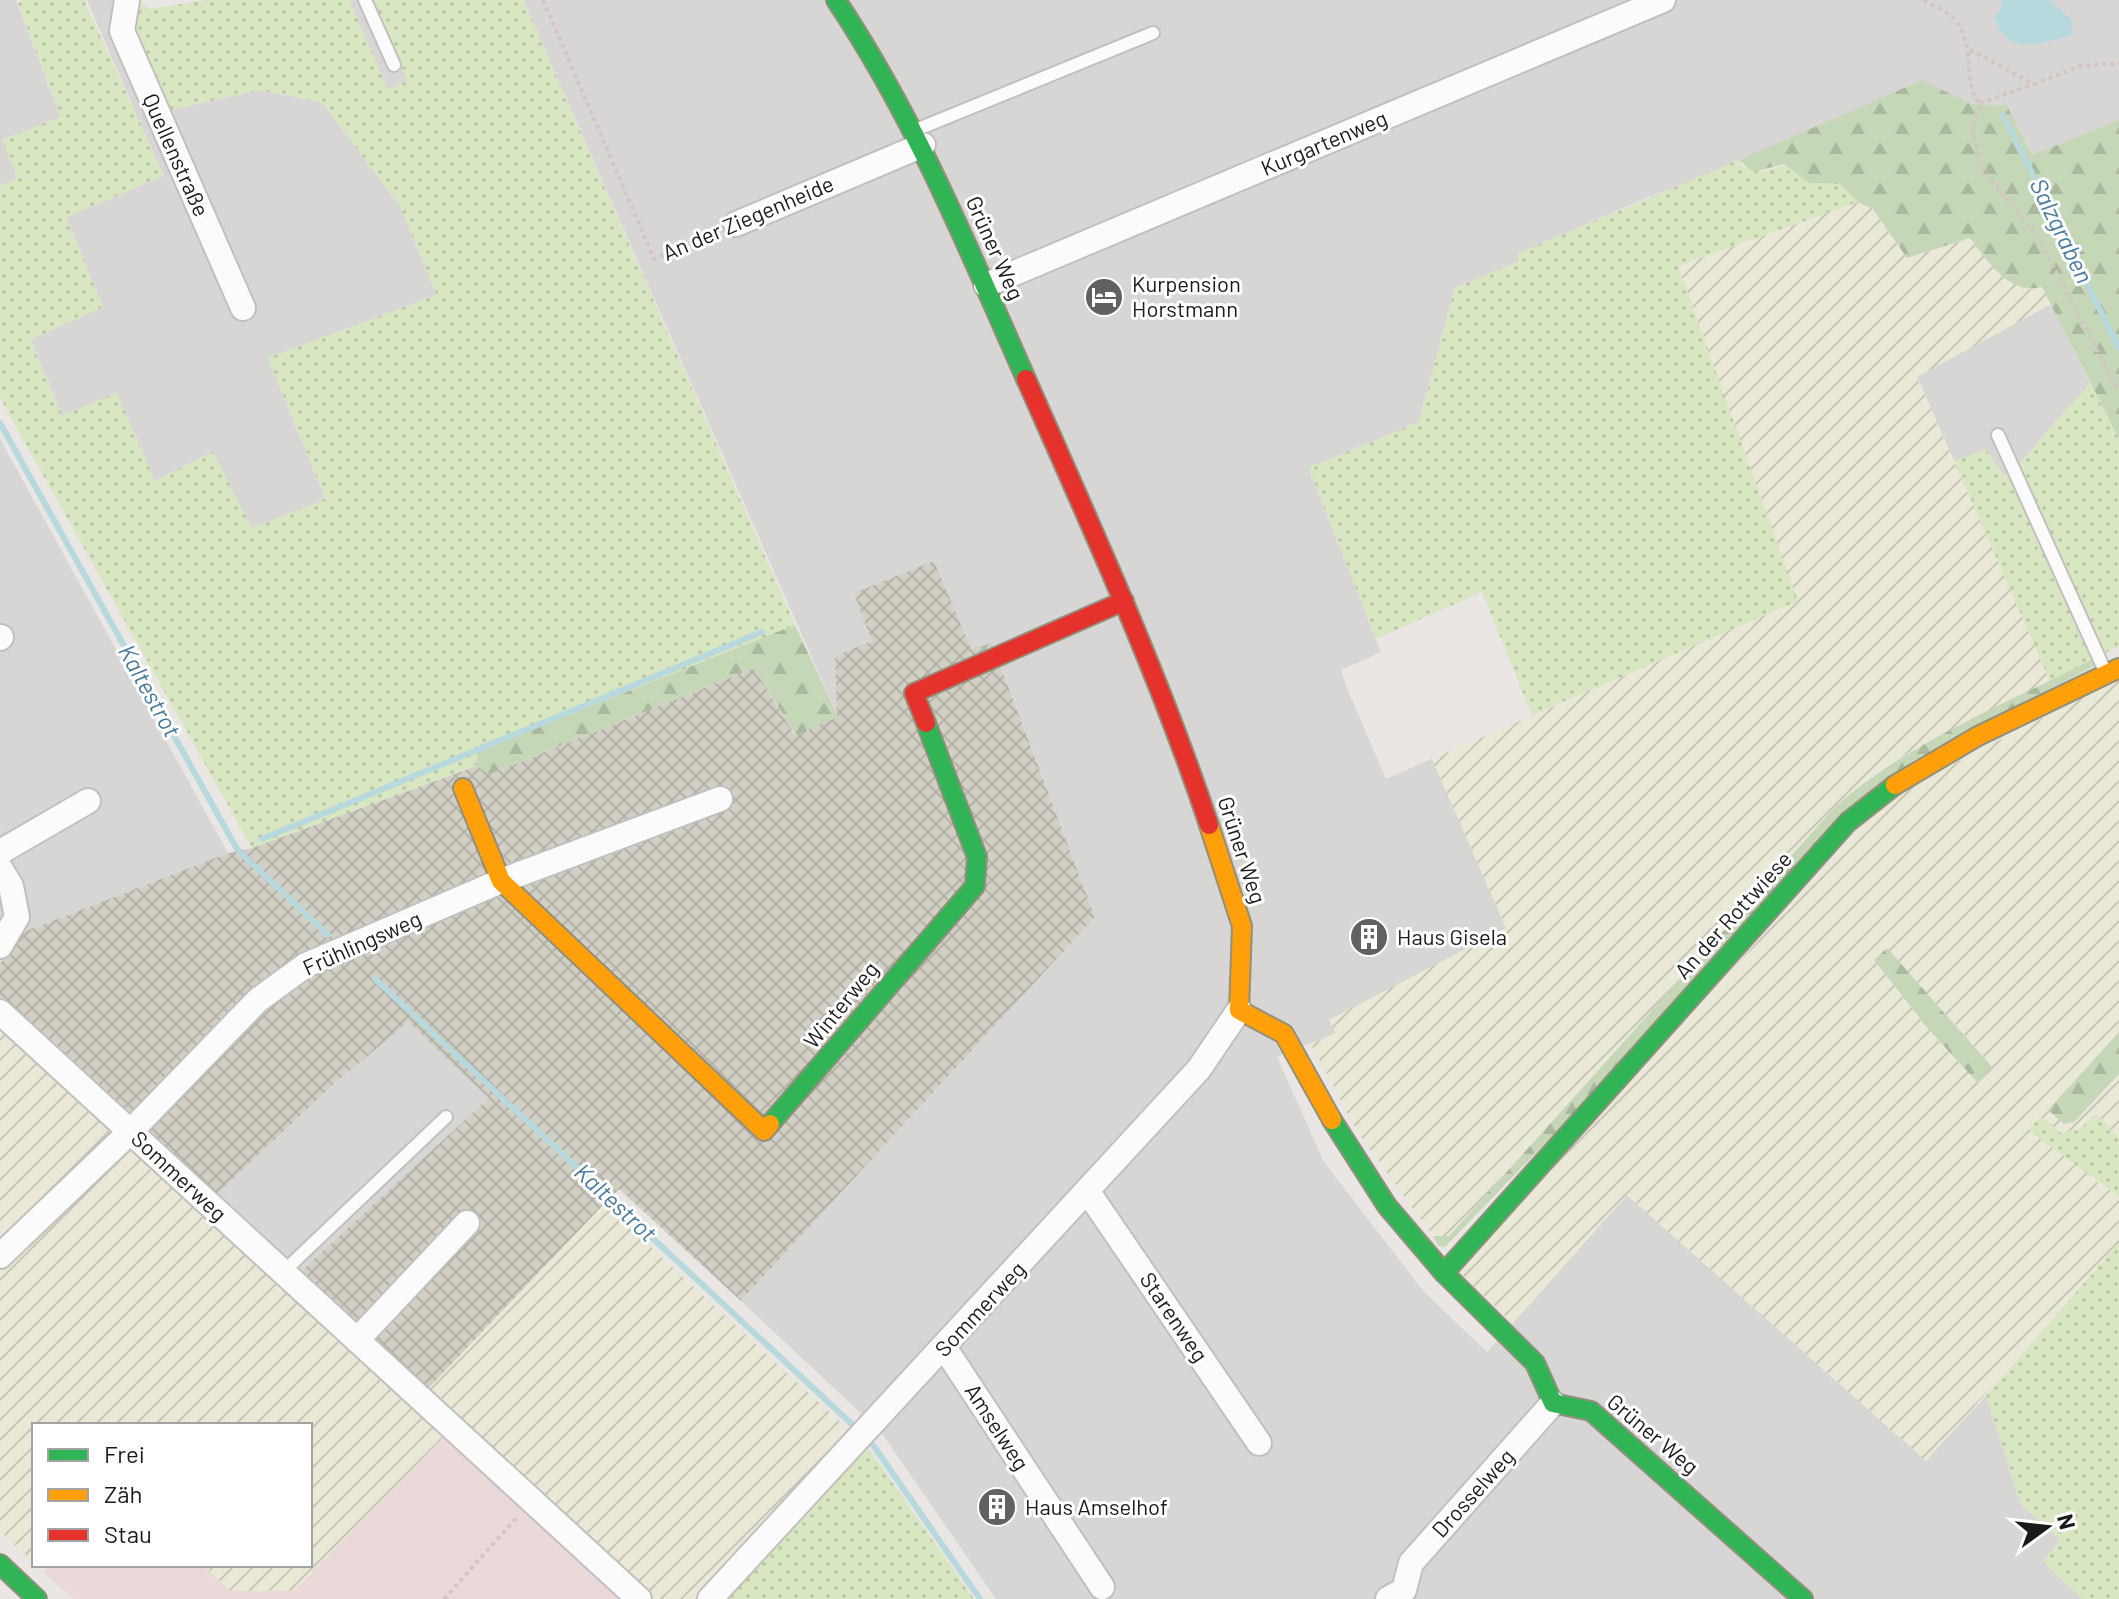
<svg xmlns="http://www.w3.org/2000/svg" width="2119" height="1599" viewBox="0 0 2119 1599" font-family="Barlow,sans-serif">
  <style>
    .residential { fill: #d8d6d4 }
    .commercial { fill: #ebd9d9 }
    .construction { fill: url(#construction-cross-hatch) }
    .farmland { fill: url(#farmland-furrows); fill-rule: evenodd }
    .grass { fill: url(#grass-dots) }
    .forest { fill: url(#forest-firs) }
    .water { fill: #b7d8dc }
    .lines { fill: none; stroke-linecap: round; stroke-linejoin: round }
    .stream { stroke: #b7d8dc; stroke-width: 6 }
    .lane-casing { stroke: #c1c0bf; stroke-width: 16 }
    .street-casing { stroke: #c1c0bf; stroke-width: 28 }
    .fast-casing { stroke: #92907c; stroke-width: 22 }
    .slow-casing { stroke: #92907c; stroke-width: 22 }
    .jam-casing { stroke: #92907c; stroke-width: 22 }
    .path { stroke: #d4c5c4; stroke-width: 4; stroke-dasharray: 4 4; stroke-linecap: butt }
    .lane { stroke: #fcfbfb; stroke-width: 12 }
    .street { stroke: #fcfbfb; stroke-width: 24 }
    .fast { stroke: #30b455; stroke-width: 18 }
    .slow { stroke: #ff9f0a; stroke-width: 18 }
    .jam { stroke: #e5322d; stroke-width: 18 }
    .labels { text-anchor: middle; stroke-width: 6; stroke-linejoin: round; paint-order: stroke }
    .street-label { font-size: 22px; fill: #1a1a1a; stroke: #fff }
    .poi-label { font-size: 22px; fill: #1a1a1a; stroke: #fff; text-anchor: start }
    .water-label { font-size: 24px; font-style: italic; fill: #487b9f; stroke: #fff }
  </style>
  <defs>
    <pattern id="construction-cross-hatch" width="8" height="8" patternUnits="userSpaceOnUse" patternTransform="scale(2)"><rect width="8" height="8" fill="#d2d0c5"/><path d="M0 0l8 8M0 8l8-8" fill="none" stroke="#b4b2a9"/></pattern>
    <pattern id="farmland-furrows" width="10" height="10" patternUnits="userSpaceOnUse" patternTransform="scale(2)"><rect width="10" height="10" fill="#eae8d6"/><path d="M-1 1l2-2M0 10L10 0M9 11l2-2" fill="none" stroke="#c8c6b7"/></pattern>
    <pattern id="grass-dots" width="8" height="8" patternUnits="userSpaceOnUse" patternTransform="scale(2)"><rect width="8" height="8" fill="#d8e6c1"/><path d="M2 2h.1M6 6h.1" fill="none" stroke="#b9c5a5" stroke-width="1.8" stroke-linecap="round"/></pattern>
    <pattern id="forest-firs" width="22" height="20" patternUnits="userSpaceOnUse" patternTransform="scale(2)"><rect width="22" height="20" fill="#c6d7b8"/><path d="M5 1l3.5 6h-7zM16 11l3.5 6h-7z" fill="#aab89e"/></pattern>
  </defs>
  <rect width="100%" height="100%" fill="#e9e6e3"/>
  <!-- residential -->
  <g class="residential">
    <polygon points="0,0 16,0 61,117 18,179 0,186"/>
    <polygon points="87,0 139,0 172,110 258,90 322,102 400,206 437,295 268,358 326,500 252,528 155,481 62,415 30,339 103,307 66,217 163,176"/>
    <polygon points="349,0 373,0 408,81 388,90"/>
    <polygon points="523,0 2119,0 2119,120 2032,155 2007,107 1822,124 1680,187 1653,195 1518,254 1520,261 1455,288 1419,422 1309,468 1381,652 1341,670 1346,686 1386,779 1432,759 1506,928 1330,1020 1336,1033 1277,1057 1324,1162 1424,1292 1487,1352 1627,1195 1926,1460 1986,1396 2021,1504 2060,1540 2043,1562 2082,1599 996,1599 881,1432 741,1301 1095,917 993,644 971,650 934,561 873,641 835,657 838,717"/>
    <polygon points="2051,304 2090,383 2019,464 2004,476 1986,450 1954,461 1917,376"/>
    <polygon points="0,439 228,853 21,933 0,937"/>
    <polygon points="408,1022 490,1098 300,1272 216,1195 334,1084"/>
  </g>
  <!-- commercial -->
  <polygon class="commercial" points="449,1431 629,1599 73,1599 43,1572 50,1565 203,1565 231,1591 295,1590"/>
  <!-- construction -->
  <polygon class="construction" points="934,561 971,649 992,643 1095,917 741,1301 619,1189 427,1390 300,1272 489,1098 408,1022 334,1084 216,1195 0,997 0,963 21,933 228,853 252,848 476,766 490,774 754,668 795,735 837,717 835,656 872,641 854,593"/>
  <!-- farmland -->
  <g class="farmland">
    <polygon points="1858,202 1873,209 1907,258 1970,238 2006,279 2030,290 2042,287 2051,304 1917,377 2050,681 1908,753 1863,782 1835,807 1449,1236 1433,1236 1357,1131 1311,1044 1336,1033 1329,1020 1506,928 1432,759 1797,601 1678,266"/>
    <path d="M2119 679V1032L2048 1110 2074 1122 2119 1074V1138L2096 1114 2078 1130 2061 1133 2091 1178 2119 1196V1243L1926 1461 1627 1195 1513 1323 1459 1272 1888 797ZM1887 948 1992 1066 1978 1083 1930 1031 1875 961Z"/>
    <polygon points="0,1021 449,1431 295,1590 231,1591 203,1565 310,1565 310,1425 34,1425 34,1563 0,1531"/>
    <polygon points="604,1204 853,1434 699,1599 655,1599 427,1390"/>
  </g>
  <!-- grass -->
  <g class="grass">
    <polygon points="24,0 84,0 164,176 66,217 103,307 30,340 62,415 117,393 155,481 213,452 252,528 326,499 268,358 437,295 400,206 322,102 258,90 171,110 136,28 139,0 150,9 205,0 349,0 388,90 407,80 373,0 523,0 795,625 479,751 476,766 252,848 0,398 0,186 18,179 2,140 61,117 18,3"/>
    <polygon points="1739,160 1742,166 1763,172 1789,164 1808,183 1840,184 1858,202 1678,266 1798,601 1532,715 1482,592 1376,639 1309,468 1419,422 1455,288 1519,261 1517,254"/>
    <polygon points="2090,383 2119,439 2119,646 2050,681 1954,461 1986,449 2004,476 2019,464"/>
    <polygon points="2096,1114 2119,1138 2119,1196 2028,1130 2042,1117 2061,1133 2078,1130"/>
    <polygon points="2119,1243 2119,1599 2082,1599 2043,1562 2060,1540 2021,1504 1986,1396"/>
    <polygon points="866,1445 974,1599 721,1599"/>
  </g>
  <!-- forest -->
  <g class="forest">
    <path d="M1922 80 1971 104 2007 106 2032 155 2119 120V439L2042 287C2009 296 1988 261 1970 238L1907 258 1873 209 1858 202 1840 184 1809 183 1784 164 1753 172 1739 160Z"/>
    <polygon points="795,625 838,717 796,735 754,668 490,774 476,766 478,751"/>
    <path d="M2093 659 2094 666 1913 761 1445 1247 1439 1246 1433 1236H1449L1835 807C1909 741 2006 704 2093 659Z"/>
    <polygon points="1887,948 1992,1067 1978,1083 1930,1031 1874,960"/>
    <polygon points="2119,1032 2119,1074 2074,1122 2064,1124 2048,1110"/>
  </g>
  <!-- water -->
  <path class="water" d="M2001 0H2049L2072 20V35C2042 44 2004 57 1995 17L2002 6Z"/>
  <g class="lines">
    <!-- stream -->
    <g class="stream">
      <polyline points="2003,115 2119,348"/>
      <polyline points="0,423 237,849 328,935"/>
      <polyline points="262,839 762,632"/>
      <polyline points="375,979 855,1427"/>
      <polyline points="873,1445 980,1599"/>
    </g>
    <defs>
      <g id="lane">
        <polyline points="365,0 394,65"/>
        <polyline points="918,129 1153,33"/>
        <polyline points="1998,435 2105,671"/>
        <polyline points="283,1272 446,1117"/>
      </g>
      <g id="street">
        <polyline points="127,0 122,31 243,308"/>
        <polyline points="736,224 923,145"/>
        <polyline points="986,285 1663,0"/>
        <polyline points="0,638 1,637"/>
        <polyline points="0,852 88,801"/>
        <polyline points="0,868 11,886 17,917 0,946"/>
        <polyline points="0,1012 639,1599"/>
        <polyline points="1088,1192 1259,1443"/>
        <polyline points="0,1256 131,1131 258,1000 306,965 501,881 720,799"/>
        <polyline points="357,1340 467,1223"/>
        <polyline points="944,1347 1102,1587"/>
        <polyline points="710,1599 1199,1069 1239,1010"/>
        <polyline points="1388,1599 1404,1590 1411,1563 1553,1403"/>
      </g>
      <g id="fast">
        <path d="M836 0C917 122 967 246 1026 379"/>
        <polyline points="1332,1120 1387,1206 1444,1273 1535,1363 1553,1403 1591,1411 1803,1599"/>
        <polyline points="770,1124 975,886 977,857 926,723"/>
        <polyline points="1444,1273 1848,822 1895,785"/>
        <polyline points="0,1564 37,1599"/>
      </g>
      <g id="slow">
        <polyline points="1895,785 1978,736 2119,668"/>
        <polyline points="463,788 501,881 764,1131 770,1124"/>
        <polyline points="1209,825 1242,926 1239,1010 1284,1034 1332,1120"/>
      </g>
      <g id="jam">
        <path d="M1026 379C1091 526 1158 672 1209 825"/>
        <polyline points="926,723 914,693 1124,601"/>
      </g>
    </defs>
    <!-- lane casing -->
    <use href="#lane" class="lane-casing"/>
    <!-- street casing -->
    <use href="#street" class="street-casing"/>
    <!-- fast casing -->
    <use href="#fast" class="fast-casing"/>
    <!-- slow casing -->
    <use href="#slow" class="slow-casing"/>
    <!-- jam casing -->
    <use href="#jam" class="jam-casing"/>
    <!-- path -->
    <g class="path">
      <polyline points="543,0 654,259 717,232"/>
      <path d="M1924 0C1935 7 1947 11 1956 21 1976 45 1963 88 1980 103L1972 128 1982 169 2038 237 2119 392"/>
      <polyline points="1970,50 2034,84 2080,66 2119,63"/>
      <polyline points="1980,103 2034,84"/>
      <polyline points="444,1599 517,1517"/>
    </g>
    <!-- lane -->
    <use href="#lane" class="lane"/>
    <!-- street -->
    <use href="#street" class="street"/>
    <!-- fast -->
    <use href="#fast" class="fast"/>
    <!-- slow -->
    <use href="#slow" class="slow"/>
    <!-- jam -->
    <use href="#jam" class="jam"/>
  </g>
  <!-- icons -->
  <defs>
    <symbol id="hotel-disc" viewBox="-11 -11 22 22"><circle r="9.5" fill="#626160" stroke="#fff"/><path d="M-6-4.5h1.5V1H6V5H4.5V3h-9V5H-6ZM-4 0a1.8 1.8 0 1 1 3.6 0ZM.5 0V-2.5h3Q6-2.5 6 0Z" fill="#fff"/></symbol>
    <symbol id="building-disc" viewBox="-11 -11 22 22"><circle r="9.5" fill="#626160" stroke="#fff"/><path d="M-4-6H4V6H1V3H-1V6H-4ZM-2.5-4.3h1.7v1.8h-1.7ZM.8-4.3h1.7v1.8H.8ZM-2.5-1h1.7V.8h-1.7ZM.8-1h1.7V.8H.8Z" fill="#fff"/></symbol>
  </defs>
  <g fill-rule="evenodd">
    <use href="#hotel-disc" x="1082" y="275" width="44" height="44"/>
    <use href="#building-disc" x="1347" y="915" width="44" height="44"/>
    <use href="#building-disc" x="975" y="1485" width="44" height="44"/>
  </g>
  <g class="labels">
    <!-- street labels -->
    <g class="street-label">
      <text transform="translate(1324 143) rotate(-23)" y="8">Kurgartenweg</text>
      <text transform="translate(176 155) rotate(66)" y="8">Quellenstraße</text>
      <text transform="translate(748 218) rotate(-23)" y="8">An der Ziegenheide</text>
      <text transform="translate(995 248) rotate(66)" y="8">Grüner Weg</text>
      <text transform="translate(1242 850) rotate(72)" y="8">Grüner Weg</text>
      <text transform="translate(1733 915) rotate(-48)" y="8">An der Rottwiese</text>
      <text transform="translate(362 943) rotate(-24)" y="8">Frühlingsweg</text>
      <text transform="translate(841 1005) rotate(-51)" y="8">Winterweg</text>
      <text transform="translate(179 1176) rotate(43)" y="8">Sommerweg</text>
      <text transform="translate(980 1309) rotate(-47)" y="8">Sommerweg</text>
      <text transform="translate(1174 1317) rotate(56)" y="8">Starenweg</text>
      <text transform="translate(997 1427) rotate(57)" y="8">Amselweg</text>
      <text transform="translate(1653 1434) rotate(40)" y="8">Grüner Weg</text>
      <text transform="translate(1473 1493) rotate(-48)" y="8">Drosselweg</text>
    </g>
    <!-- poi labels -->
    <g class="poi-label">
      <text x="1132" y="292">Kurpension<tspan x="1132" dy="25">Horstmann</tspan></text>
      <text x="1397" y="945">Haus Gisela</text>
      <text x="1025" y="1515">Haus Amselhof</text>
    </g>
    <!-- water labels -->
    <g class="water-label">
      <text transform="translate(2061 231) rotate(64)" y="8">Salzgraben</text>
      <text transform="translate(149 691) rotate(61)" y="8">Kaltestrot</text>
      <text transform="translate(615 1203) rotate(43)" y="8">Kaltestrot</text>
    </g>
  </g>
  <!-- legend -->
  <rect x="32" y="1423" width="280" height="144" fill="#ffffff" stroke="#a3a3a3" stroke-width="2"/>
  <rect x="48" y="1449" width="40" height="12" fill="#30b455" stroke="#a3a3a3" stroke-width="2"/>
  <text x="104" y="1463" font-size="24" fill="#1a1a1a">Frei</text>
  <rect x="48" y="1489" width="40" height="12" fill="#ff9f0a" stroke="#a3a3a3" stroke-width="2"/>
  <text x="104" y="1503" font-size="24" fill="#1a1a1a">Zäh</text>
  <rect x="48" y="1529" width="40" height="12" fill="#e5322d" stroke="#a3a3a3" stroke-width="2"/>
  <text x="104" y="1543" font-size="24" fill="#1a1a1a">Stau</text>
  <!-- north arrow -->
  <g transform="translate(2047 1527) rotate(75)" stroke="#ffffff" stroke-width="6" paint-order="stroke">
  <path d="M0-6L14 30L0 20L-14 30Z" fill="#1a1a1a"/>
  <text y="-12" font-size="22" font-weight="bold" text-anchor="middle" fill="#1a1a1a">N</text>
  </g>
</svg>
